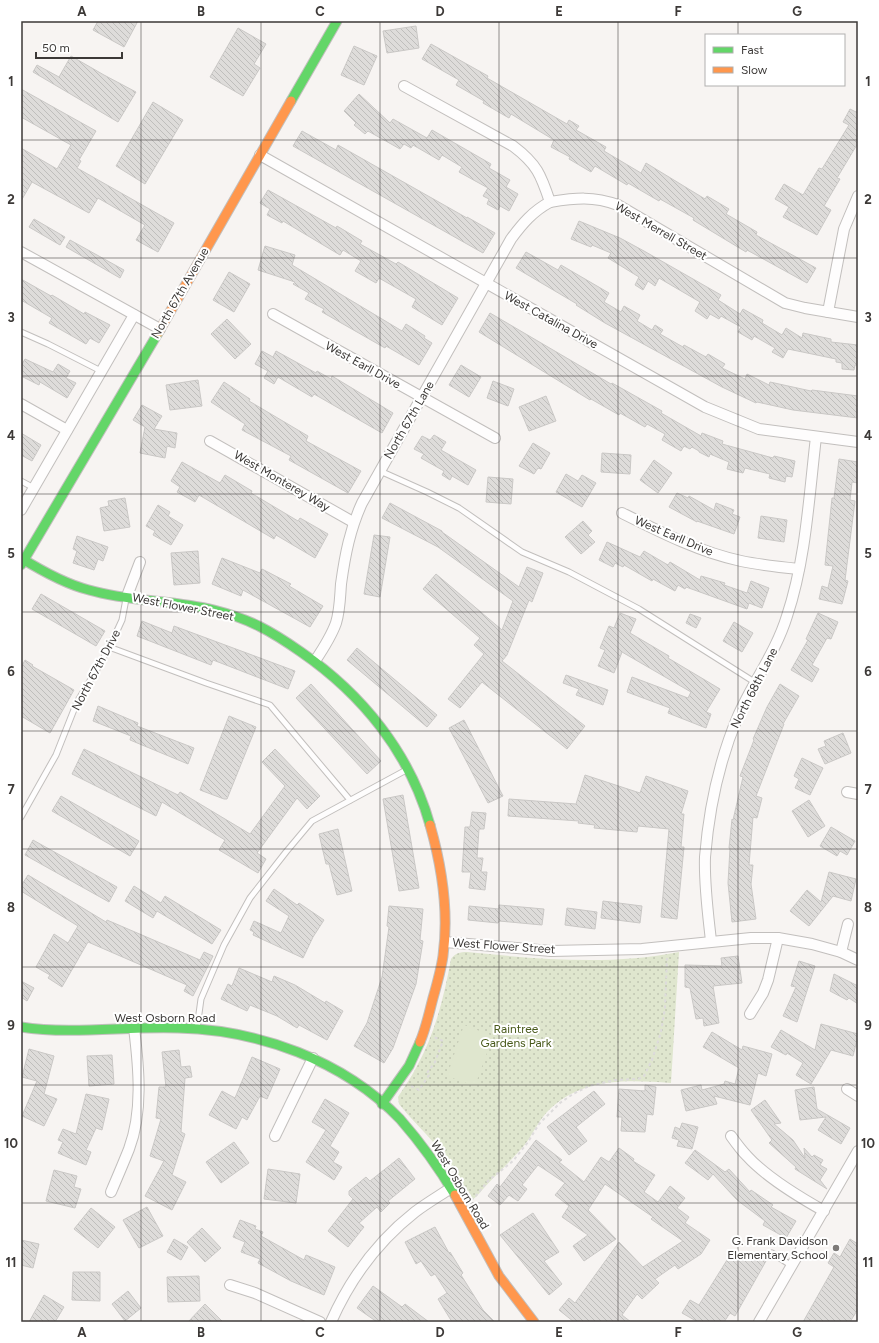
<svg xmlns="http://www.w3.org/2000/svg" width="879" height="1343" viewBox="0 0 879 1343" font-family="Figtree,sans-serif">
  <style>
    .grass { fill: url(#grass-dots) }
    .garden { fill: #dfe6ce }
    .building { fill: url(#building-back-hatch); stroke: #cac8c6 }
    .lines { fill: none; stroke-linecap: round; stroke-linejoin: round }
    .lane-casing { stroke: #c2bfbd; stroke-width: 7 }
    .street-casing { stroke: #c2bfbd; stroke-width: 12 }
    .fast-casing { stroke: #c2bfbd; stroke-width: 11 }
    .slow-casing { stroke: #c2bfbd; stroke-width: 11 }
    .path { stroke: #dddbdb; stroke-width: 2; stroke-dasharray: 3 3; stroke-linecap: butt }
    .lane { stroke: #fefdfd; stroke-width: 5 }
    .street { stroke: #fefdfd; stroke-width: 10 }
    .fast { stroke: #63d668; stroke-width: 9 }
    .slow { stroke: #ff974d; stroke-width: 9 }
    .grid { fill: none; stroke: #3c3937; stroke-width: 1; stroke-opacity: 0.55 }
    .poi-dot { fill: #7d7a78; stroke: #fff; stroke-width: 1.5 }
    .labels { text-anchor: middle; stroke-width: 4; stroke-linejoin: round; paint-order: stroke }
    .street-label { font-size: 12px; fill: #3c3937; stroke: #fff }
    .park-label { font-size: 12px; fill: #495a1b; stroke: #fff }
    .poi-label { font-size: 12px; fill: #3c3937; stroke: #fff; text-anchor: end }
    .neatline { fill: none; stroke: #3c3937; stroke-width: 1.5 }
    .grid-label { font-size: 13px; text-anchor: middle; font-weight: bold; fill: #3c3937 }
  </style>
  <defs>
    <pattern id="grass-dots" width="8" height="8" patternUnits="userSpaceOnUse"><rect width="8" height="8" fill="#dfe6ce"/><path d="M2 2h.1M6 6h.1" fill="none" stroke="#c0c6b2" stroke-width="1.8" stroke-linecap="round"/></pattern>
    <pattern id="building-back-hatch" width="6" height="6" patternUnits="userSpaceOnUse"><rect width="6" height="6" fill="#dedcda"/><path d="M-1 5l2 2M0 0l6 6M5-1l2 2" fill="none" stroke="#bfbebc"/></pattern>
  </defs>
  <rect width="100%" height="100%" fill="#f7f4f2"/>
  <!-- grass -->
  <path class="grass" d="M467 952C538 959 609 966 679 952L671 1083C627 1080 581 1077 547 1112 537 1123 532 1136 523 1147 508 1164 491 1179 477 1196L471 1201C460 1181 449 1161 434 1143 423 1130 410 1118 399 1104L398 1097C404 1087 411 1078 416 1068 435 1034 444 997 451 959 455 953 460 952 467 952Z"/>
  <!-- garden -->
  <polygon class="garden" points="464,1025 493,1036 475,1086 447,1076"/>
  <!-- building -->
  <g class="building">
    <polygon points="98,21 138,21 124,47 93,30"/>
    <polygon points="416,26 419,48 387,53 383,31"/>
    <polygon points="238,28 266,44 254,64 260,68 243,96 210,77"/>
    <polygon points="431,44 488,76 487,78 567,124 569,120 579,126 576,130 606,147 604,151 641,173 646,163 705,199 707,196 729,209 726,214 757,232 756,235 816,268 807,283 747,250 746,252 693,220 694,218 660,199 659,201 628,183 627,185 595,166 591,172 569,159 570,157 551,147 554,140 511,114 509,118 483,103 484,101 456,85 459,80 422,59"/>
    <polygon points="354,46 377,56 364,85 341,75"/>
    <polygon points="71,56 104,75 136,92 118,122 33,72 37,65 59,77"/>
    <polygon points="21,89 96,131 79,160 81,161 77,168 174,223 158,252 136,240 145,225 98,198 89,213 32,182 21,201 21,148 57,169 71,145 21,117"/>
    <polygon points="359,94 390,123 393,119 427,138 432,130 491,164 489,168 510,180 506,187 518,194 509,211 500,206 498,210 487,204 489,199 483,196 488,188 459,172 462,167 442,155 439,160 413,145 411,148 404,144 400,149 368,131 365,134 354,125 356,123 344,111"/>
    <polygon points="153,102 183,120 145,184 116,166"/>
    <polygon points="850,109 856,112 858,109 858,143 837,178 840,179 824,206 831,210 817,235 783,217 789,207 775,199 784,184 803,195 819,168 822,169 849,125 843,122"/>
    <polygon points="302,131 336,150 338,145 467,218 467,217 495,233 483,253 293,146"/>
    <polygon points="268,190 336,228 337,226 362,241 360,244 396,264 398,262 458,298 442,325 412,307 416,299 379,278 376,283 355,271 361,261 343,250 340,255 283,221 282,223 267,215 270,209 260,203"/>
    <polygon points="34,219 65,237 60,245 29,227"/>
    <polygon points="579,221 620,238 644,251 721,295 718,300 740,314 743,309 763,320 762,323 782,335 786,328 802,338 803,333 831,339 831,342 858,345 858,365 855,365 854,370 842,369 842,363 836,362 836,359 788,349 783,358 772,352 775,348 754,336 752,340 738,332 741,327 721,316 719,319 710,314 707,319 695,311 700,302 659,278 655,286 648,281 643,290 635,285 639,277 608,258 611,253 592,245 591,247 571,239"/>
    <polygon points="70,240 124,270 120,278 66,247"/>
    <polygon points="265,246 295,255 292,265 402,331 406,324 425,336 424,338 432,343 419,365 386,346 385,348 322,312 324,309 305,299 309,293 293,284 295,282 258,270"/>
    <polygon points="526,252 558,270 561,265 609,293 604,302 621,312 624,306 640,315 637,321 652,330 655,325 663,330 660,334 683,347 684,345 706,357 708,354 725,364 722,368 745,379 747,374 769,385 770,382 811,391 812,390 858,396 858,418 793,410 757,402 756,403 722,387 605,323 576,305 577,304 516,268"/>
    <polygon points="229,272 250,284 234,312 213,300"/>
    <polygon points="21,279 51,296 52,295 84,314 85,312 110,325 99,343 90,338 86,344 49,323 52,318 21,300"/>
    <polygon points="490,313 611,384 612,383 662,411 661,413 701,436 702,433 723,441 722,444 773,458 774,456 795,461 792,477 786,476 785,482 769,478 770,474 745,468 743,473 727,469 729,462 710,454 709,457 699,452 699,451 692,447 690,449 684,446 681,451 662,440 665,434 647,424 645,427 620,413 619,415 591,399 590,400 479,332"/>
    <polygon points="227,319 251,344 235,359 211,334"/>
    <polygon points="262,351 273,357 276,351 316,373 317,371 331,379 332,376 393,413 382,433 314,394 312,397 278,377 274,384 264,378 268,371 255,364"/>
    <polygon points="25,359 53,372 58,364 70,371 66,378 76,383 67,398 40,382 39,385 21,376 21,366"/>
    <polygon points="461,365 481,377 469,397 449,385"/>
    <polygon points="198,380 202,406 170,410 166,385"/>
    <polygon points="493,381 514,389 508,406 487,398"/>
    <polygon points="224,382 250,399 249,401 308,436 306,441 361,471 348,493 289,460 291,456 242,430 245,424 211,402"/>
    <polygon points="546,396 556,421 529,431 519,407"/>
    <polygon points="142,405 162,416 154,429 177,433 175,448 167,446 165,458 140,453 145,427 133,420"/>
    <polygon points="21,433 41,445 32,461 21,455"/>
    <polygon points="434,435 446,442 441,450 476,470 468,485 452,476 450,480 442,475 444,471 421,458 424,454 414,449 422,436 430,440"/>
    <polygon points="533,443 550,453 541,469 538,468 534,474 519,466"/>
    <polygon points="602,453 631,455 630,474 601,472"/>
    <polygon points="839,459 858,462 858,483 852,482 850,500 855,501 845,580 848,581 842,604 819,599 822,586 828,588 833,566 825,565 832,498 834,498"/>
    <polygon points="654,460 672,473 658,493 640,480"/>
    <polygon points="182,462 220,483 225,475 252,491 251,493 298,521 300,518 328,534 315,558 276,535 274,539 199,495 195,502 177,492 180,487 171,481"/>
    <polygon points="566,474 578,481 582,475 596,483 582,507 556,492"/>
    <polygon points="488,477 513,479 511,504 486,502"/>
    <polygon points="677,493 688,498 689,496 714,510 716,503 734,510 732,514 740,517 734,534 697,521 697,522 669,507"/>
    <polygon points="125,498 130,527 104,531 100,508 109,506 108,501"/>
    <polygon points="390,503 442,531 442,532 519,587 527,567 543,573 532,602 529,600 507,655 502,661 585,726 567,749 482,682 460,708 448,699 484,654 474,645 480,638 423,589 436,574 502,630 513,601 438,547 382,518"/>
    <polygon points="158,505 170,512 168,516 183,525 171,545 153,535 155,531 146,526"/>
    <polygon points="761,516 787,520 784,542 758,538"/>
    <polygon points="583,521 592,531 588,535 595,542 581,554 565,537"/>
    <polygon points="374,535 390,537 380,597 364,594"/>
    <polygon points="77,536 108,547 103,561 98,559 94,570 73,563 77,551 73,549"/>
    <polygon points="607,542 640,557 644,551 668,565 670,562 700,580 701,576 725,583 724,585 747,593 751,581 769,588 762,608 749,603 747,609 686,587 685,589 678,585 675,591 653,579 652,581 624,565 623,567 615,563 613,567 599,560"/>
    <polygon points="198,551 200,583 174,585 171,553"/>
    <polygon points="222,558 260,573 262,569 291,584 289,586 323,606 310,627 243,590 241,596 212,584"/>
    <polygon points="41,594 105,631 96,646 32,609"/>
    <polygon points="620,613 636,619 630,633 669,656 668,658 720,689 706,712 711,714 706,728 668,713 670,708 627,692 632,677 688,698 691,692 622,652 614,673 598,666 605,650 600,648 609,626 614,628"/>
    <polygon points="818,613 838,622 831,639 827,638 812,665 819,669 812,682 791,670 808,640 806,639"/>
    <polygon points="690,614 701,618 696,628 686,623"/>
    <polygon points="142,621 172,633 174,626 295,671 288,689 213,660 211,665 137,636"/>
    <polygon points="734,622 753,633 742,652 723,641"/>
    <polygon points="357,648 437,715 427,727 347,660"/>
    <polygon points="25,660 33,665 32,666 74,690 50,733 21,716 21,668"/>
    <polygon points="566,675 608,690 603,705 576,695 579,689 563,683"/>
    <polygon points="311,684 381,761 367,774 296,698"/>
    <polygon points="780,684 799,696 783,724 784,724 756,796 762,798 757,818 753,817 749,865 753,865 751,884 756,919 732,922 728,883 730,848 729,848 732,819 733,820 743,777 740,776 754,740 753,739 767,707"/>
    <polygon points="98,706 138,723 137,726 194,748 188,764 130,740 131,736 93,721"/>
    <polygon points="229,716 256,727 227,799 224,799 200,790"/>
    <polygon points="464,720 503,796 488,803 449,728"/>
    <polygon points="843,733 851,753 825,764 818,749 826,746 824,741"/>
    <polygon points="84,749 178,795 180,792 250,834 285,786 262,762 275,749 320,796 307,809 297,798 257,853 266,859 258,873 219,850 225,840 162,802 156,816 72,774"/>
    <polygon points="802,758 823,768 810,795 795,788 799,779 794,776"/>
    <polygon points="585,775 640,793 646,776 688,791 681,814 684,814 681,847 684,847 677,919 661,917 669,829 638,826 637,832 594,828 595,825 578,823 579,821 508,816 509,799 576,804"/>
    <polygon points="403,795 419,888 399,891 383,799"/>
    <polygon points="61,796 139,841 130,856 52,811"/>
    <polygon points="809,800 825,826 808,837 792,811"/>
    <polygon points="472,812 486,813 484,829 479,829 477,858 483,858 481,872 487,872 485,890 469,888 471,872 462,872 465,827 470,827"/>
    <polygon points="831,827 855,841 847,855 840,851 837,856 820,846"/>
    <polygon points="338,829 352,891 337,895 329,864 326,864 319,834"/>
    <polygon points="33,840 117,887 109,902 25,855"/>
    <polygon points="829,872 856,879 851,901 833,896 809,926 790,911 807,890 821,902"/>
    <polygon points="28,875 106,922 107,920 200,960 204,952 213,956 193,996 184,991 187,985 88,942 62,987 48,978 50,975 36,967 54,934 68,943 78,926 21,891 21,886"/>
    <polygon points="134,886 161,903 165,896 221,930 212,944 157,911 153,918 125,901"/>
    <polygon points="274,889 297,905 299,903 324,920 313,937 303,958 253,935 254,932 250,930 254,921 281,933 289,916 266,901"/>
    <polygon points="603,901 642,906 640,923 601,918"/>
    <polygon points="499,905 544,909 542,925 499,921 498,923 468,920 469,906 499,909"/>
    <polygon points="389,906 423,909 420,940 423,941 416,984 393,1048 384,1063 354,1046 367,1023 382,977 389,927 387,926"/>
    <polygon points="567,908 597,912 595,929 565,925"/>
    <polygon points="738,956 742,983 713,986 719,1023 704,1026 703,1018 696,1019 690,988 685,987 685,965 722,966 721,958"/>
    <polygon points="799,961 815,966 797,1022 783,1016 796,987 791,986"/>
    <polygon points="239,968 272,982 274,976 295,985 325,1003 326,1001 343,1011 327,1040 299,1025 297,1028 277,1016 250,1005 247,1011 221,999 228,984 232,986"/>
    <polygon points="834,974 858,986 858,1004 849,998 847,1000 830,991"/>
    <polygon points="21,981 34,988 27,1001 21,997"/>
    <polygon points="821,1024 858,1034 858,1036 853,1056 831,1050 811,1084 796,1075 803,1063 787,1053 786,1055 771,1047 781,1030 815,1050"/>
    <polygon points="712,1032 742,1050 743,1046 772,1054 766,1076 758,1073 750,1105 714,1096 717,1104 686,1111 681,1090 701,1085 702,1090 724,1084 725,1081 735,1084 739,1068 703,1047"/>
    <polygon points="29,1049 54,1056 44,1094 57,1099 44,1126 22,1116 37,1081 22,1077"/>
    <polygon points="179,1050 181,1067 190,1066 192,1077 185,1078 181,1132 185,1134 172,1175 186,1182 172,1210 145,1196 164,1161 150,1156 161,1119 156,1118 159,1087 166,1087 162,1052"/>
    <polygon points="112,1055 114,1084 89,1086 87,1056"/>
    <polygon points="252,1057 280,1069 267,1099 260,1096 247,1120 242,1117 236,1129 209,1115 222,1091 235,1098"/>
    <polygon points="645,1085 656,1087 653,1115 647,1114 645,1132 621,1131 622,1117 617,1117 619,1089 645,1091"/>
    <polygon points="814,1087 817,1109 850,1128 841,1144 818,1130 826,1117 800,1120 795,1090"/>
    <polygon points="594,1091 605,1104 576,1127 587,1141 569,1155 547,1127"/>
    <polygon points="86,1094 109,1099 102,1130 96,1128 86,1150 91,1152 86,1165 58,1153 63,1142 58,1140 63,1129 76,1134"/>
    <polygon points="325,1099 349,1113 330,1146 339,1152 333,1162 342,1167 334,1180 306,1162 326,1130 312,1122"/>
    <polygon points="765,1100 781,1123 774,1124 793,1140 805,1158 804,1148 812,1157 814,1155 823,1160 820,1165 827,1169 820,1180 827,1189 795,1169 796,1167 769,1143 772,1140 751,1110"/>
    <polygon points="682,1123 698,1127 692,1149 677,1146 679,1140 672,1138 675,1127 680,1129"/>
    <polygon points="536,1140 562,1160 559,1162 584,1182 601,1157 609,1162 619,1148 634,1159 633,1161 655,1175 644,1192 658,1202 670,1186 685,1198 677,1208 689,1217 685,1223 710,1240 701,1254 678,1269 675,1265 655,1279 659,1283 642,1299 637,1294 622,1315 631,1322 574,1322 559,1310 569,1298 575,1303 619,1242 643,1267 683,1241 651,1219 653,1217 605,1184 588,1210 616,1239 584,1261 573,1246 588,1235 562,1217 569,1206 555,1195 565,1183 538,1165 522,1185 527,1189 518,1201 509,1195 500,1205 488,1196 497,1184 500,1187"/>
    <polygon points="234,1142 249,1163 221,1183 206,1162"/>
    <polygon points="695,1150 725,1172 729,1169 750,1192 751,1190 773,1205 771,1207 796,1221 786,1238 763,1225 765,1221 737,1200 713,1174 708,1180 685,1163"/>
    <polygon points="399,1158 415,1179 388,1201 390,1203 381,1212 377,1207 359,1223 364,1227 348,1247 328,1231 353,1199 349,1195 349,1191 366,1177 370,1181"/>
    <polygon points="268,1169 300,1174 296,1203 264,1199"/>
    <polygon points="54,1170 77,1176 74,1187 81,1189 75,1208 46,1201"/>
    <polygon points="147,1207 163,1236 139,1248 123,1220"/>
    <polygon points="91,1208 115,1227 98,1248 74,1229"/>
    <polygon points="533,1213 559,1252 544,1261 562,1284 549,1295 500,1235"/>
    <polygon points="240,1220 256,1226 255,1229 263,1232 261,1236 304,1260 306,1255 335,1267 324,1295 291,1281 258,1263 260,1259 241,1252 245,1242 233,1237"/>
    <polygon points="435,1227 449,1253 450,1252 463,1273 461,1275 483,1310 495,1322 452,1322 438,1299 447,1293 435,1274 431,1276 421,1261 416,1264 405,1242"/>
    <polygon points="202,1228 221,1248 205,1262 187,1242"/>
    <polygon points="174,1239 188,1247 181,1260 167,1252"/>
    <polygon points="850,1239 858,1244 858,1309 850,1322 803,1322 834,1267 828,1263 834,1253 840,1257"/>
    <polygon points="21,1240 39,1244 33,1268 21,1265"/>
    <polygon points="732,1252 747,1261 751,1253 766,1261 735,1316 730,1313 724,1322 698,1322 682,1313 690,1300 699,1305"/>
    <polygon points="73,1272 100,1272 100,1301 72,1300"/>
    <polygon points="199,1276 200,1301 168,1302 167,1277"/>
    <polygon points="373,1286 402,1307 405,1304 429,1322 377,1322 357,1308"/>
    <polygon points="128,1291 141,1308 125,1321 112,1304"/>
    <polygon points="44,1295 64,1307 55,1322 29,1322"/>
    <polygon points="205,1304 223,1322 188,1322"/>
  </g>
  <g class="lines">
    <defs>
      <g id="lane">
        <polyline points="21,332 48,344 101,371"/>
        <polyline points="380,471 427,492 459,508 522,552 569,572 639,609 756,683"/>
        <polyline points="21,481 34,488"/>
        <polyline points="109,647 206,683 270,705 350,800"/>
        <polyline points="21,817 56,755 77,702 102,661 116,633 122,620 126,599"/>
        <polyline points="197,1028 201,999 224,945 250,898 286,852 312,821 408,769"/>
        <polyline points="772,1253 792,1266"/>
      </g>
      <g id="street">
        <path d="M404 86 513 146C537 164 541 175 550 202 576 198 593 196 618 205L785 303 805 308 858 317"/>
        <polyline points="260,155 705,407 759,429 858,442"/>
        <polyline points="21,252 160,329"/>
        <polyline points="828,312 844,229 858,196"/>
        <polyline points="273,314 495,438"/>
        <polyline points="21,404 67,430"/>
        <polyline points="210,441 353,522"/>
        <polyline points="21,510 134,315"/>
        <path d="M622 513C660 532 699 552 741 561 760 565 779 567 799 569"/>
        <polyline points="127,596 140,562"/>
        <path d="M315 661C323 649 331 637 336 623 340 610 340 597 341 584 345 555 350 529 362 503L511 239C522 224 533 211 550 202"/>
        <polyline points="847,792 858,794"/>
        <path d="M711 941C708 913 704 885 705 857 709 808 719 761 738 716 753 682 776 652 787 616 806 559 809 496 816 437"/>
        <polyline points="445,942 551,951 642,949 751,938 778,938 812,944 841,952 858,960"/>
        <polyline points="841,952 848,924"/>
        <polyline points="750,1014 763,993 768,980 778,938"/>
        <polyline points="847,1089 858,1096"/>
        <polyline points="275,1136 313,1058"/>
        <path d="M731 1136C736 1143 741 1150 747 1156 766 1177 799 1197 824 1211"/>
        <path d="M111 1192C117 1178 123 1164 129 1149 143 1112 139 1068 134 1028"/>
        <polyline points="230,1285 255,1293 320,1322"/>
        <path d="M331 1322C350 1279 378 1241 415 1212 427 1203 439 1196 451 1188"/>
        <polyline points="759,1322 858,1151"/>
      </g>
      <g id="fast">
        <polyline points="291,101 337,21"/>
        <path d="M21 558C42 571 65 584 89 590 130 602 173 600 214 610 250 619 271 631 301 652 362 694 410 753 430 825"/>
        <polyline points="21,565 158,333"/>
        <path d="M21 1027C73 1035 126 1026 178 1028 259 1030 343 1060 400 1119 421 1143 439 1168 455 1195"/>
        <polyline points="382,1104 409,1066 420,1042"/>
      </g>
      <g id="slow">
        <polyline points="158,333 291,101"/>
        <path d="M420 1042C426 1028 429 1013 433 998 437 984 441 970 443 956 449 912 442 867 430 825"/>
        <polyline points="455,1195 499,1276 534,1322"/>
      </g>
    </defs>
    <!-- lane casing -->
    <use href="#lane" class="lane-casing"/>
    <!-- street casing -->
    <use href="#street" class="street-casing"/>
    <!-- fast casing -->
    <use href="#fast" class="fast-casing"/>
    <!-- slow casing -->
    <use href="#slow" class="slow-casing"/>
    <!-- path -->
    <g class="path">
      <polyline points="411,1086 419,1090 429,1075 427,1073 435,1062 443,1041 434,1037"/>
      <polyline points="471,1200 475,1197 488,1181 513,1161 528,1142 539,1124 560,1103 573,1094 589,1086 615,1080 637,1079 641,1078 644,1076 652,1060 661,1032 665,1008 667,958"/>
    </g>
    <!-- lane -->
    <use href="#lane" class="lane"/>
    <!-- street -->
    <use href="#street" class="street"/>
    <!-- fast -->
    <use href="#fast" class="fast"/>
    <!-- slow -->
    <use href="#slow" class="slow"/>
  </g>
  <!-- grid -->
  <path class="grid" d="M141 21V1322M261 21V1322M380 21V1322M499 21V1322M618 21V1322M738 21V35M738 85V1322M21 140H858M21 258H858M21 376H858M21 494H858M21 612H858M21 731H858M21 849H858M21 967H858M21 1085H858M21 1203H858"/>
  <!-- markers -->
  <circle class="poi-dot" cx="836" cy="1248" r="4"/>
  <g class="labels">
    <!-- street labels -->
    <g class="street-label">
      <text transform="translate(661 231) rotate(30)" y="4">West Merrell Street</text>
      <text transform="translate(180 293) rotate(-60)" y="4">North 67th Avenue</text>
      <text transform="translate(551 320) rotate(29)" y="4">West Catalina Drive</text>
      <text transform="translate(363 365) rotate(29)" y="4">West Earll Drive</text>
      <text transform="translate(409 420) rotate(-60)" y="4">North 67th Lane</text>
      <text transform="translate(282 481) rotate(30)" y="4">West Monterey Way</text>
      <text transform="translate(674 536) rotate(23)" y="4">West Earll Drive</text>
      <text transform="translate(183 607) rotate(11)" y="4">West Flower Street</text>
      <text transform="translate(96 670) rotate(-62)" y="4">North 67th Drive</text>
      <text transform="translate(754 688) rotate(-63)" y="4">North 68th Lane</text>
      <text transform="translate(504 946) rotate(4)" y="4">West Flower Street</text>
      <text x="165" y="1022">West Osborn Road</text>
      <text transform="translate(460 1185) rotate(59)" y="4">West Osborn Road</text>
    </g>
    <!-- park labels -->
    <g class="park-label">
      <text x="516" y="1033">Raintree<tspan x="516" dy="14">Gardens Park</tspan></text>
    </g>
    <!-- poi labels -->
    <g class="poi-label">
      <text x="828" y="1245">G. Frank Davidson<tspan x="828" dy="14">Elementary School</tspan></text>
    </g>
  </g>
  <!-- border -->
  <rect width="879" height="1343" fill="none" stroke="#ffffff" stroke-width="44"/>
  <!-- legend -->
  <rect x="705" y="34" width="140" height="52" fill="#ffffff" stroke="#b1b0af"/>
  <rect x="713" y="47" width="20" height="6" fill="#63d668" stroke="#b1b0af"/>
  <text x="741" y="54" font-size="12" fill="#3c3937">Fast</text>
  <rect x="713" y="67" width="20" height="6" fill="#ff974d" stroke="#b1b0af"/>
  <text x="741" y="74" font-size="12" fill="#3c3937">Slow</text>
  <!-- scale -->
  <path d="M36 52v6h86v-6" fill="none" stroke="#3c3937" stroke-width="2"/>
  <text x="42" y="52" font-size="12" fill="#3c3937" stroke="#ffffff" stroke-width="3" paint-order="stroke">50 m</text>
  <rect x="22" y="22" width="835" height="1299" class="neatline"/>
  <g class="grid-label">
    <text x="82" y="16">A</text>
    <text x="201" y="16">B</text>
    <text x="320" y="16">C</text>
    <text x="440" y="16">D</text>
    <text x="559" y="16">E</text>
    <text x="678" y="16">F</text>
    <text x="797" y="16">G</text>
    <text x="11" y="86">1</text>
    <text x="868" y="86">1</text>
    <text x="11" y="204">2</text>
    <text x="868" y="204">2</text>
    <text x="11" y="322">3</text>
    <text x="868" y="322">3</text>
    <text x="11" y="440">4</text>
    <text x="868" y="440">4</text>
    <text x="11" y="558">5</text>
    <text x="868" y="558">5</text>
    <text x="11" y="676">6</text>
    <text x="868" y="676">6</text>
    <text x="11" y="794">7</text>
    <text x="868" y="794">7</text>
    <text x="11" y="912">8</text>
    <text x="868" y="912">8</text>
    <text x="11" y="1030">9</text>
    <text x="868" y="1030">9</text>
    <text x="11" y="1148">10</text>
    <text x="868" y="1148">10</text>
    <text x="11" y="1267">11</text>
    <text x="868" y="1267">11</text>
    <text x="82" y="1337">A</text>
    <text x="201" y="1337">B</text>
    <text x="320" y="1337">C</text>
    <text x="440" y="1337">D</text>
    <text x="559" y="1337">E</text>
    <text x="678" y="1337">F</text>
    <text x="797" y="1337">G</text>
  </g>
</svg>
